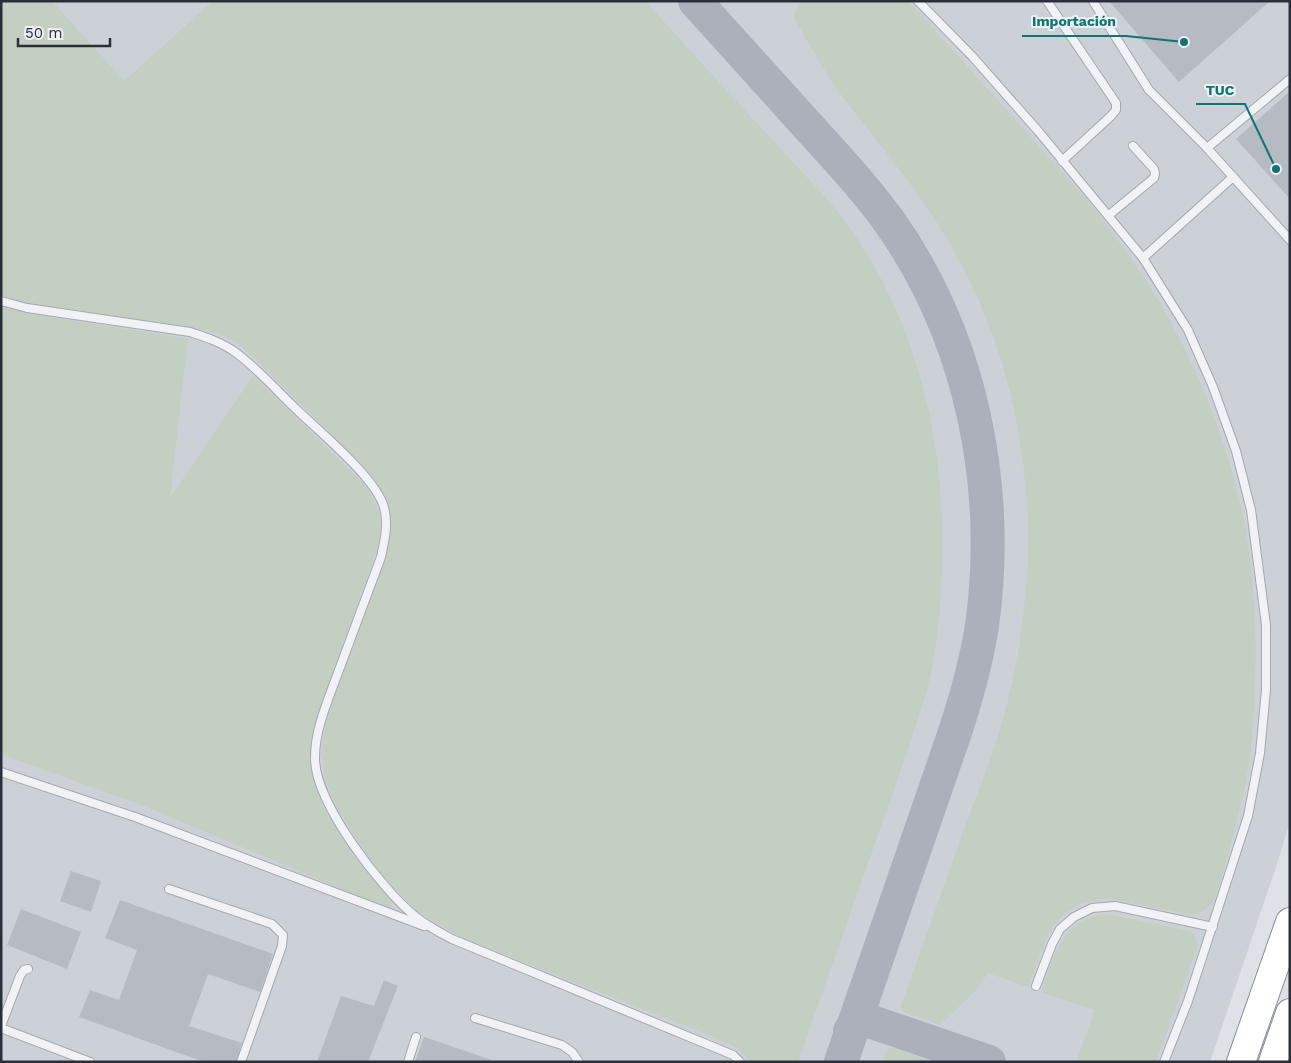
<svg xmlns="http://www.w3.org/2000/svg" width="1291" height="1063" viewBox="0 0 1291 1063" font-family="'Work Sans',sans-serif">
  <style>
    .built { fill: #ccd0d7 }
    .green { fill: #c3cfc0 }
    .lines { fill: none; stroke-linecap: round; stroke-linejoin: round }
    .taxiway { stroke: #acb0ba; stroke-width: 34 }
    .building { fill: #b6bac2 }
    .lane-casing { stroke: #a4a8af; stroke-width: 10 }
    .highway-casing { stroke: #878e9b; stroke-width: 30 }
    .lane { stroke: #f0f2f5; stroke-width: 8 }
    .highway { stroke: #fff; stroke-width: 28 }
    .leader { fill: none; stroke: #0f766e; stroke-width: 2 }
    .callout-dot { fill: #0f766e; stroke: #edf0f4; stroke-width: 2 }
    .callout-label { font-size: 14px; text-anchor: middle; font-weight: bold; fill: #0f766e; stroke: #edf0f4; stroke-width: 4; stroke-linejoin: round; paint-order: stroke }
  </style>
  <rect width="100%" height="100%" fill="#dee1e6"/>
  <!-- built -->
  <polygon class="built" points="1,1 1290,1 1290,821 1277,864 1210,1062 1,1062"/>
  <!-- green -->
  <g class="green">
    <path d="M1 1H52L124 81 213 1H645C690 50 734 99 779 147 806 177 836 206 858 240 938 361 956 515 934 656 930 684 920 711 912 738L798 1062H750L740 1050 726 1042 463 938 434 922 414 909 389 882 373 864 356 839 336 806 325 779 322 756 326 716 384 563 390 535 391 522 389 505 375 481 354 456 256 360 237 343 217 333 186 326 30 305 1 295Z"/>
    <path d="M802 1H908C948 45 988 89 1027 133 1062 172 1098 211 1128 254 1180 327 1218 411 1239 498 1253 554 1257 622 1255 680 1254 705 1254 731 1250 756 1243 805 1229 852 1215 899 1209 908 1202 913 1191 915L1107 898 1080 904 1063 915 1049 932 1028 987 988 973 975 991 940 1025 902 1011 901 1006C923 945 944 885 966 824 980 787 995 750 1005 712 1045 562 1034 400 960 262 936 216 904 175 872 134 858 116 842 98 830 78 817 59 806 38 794 18V13Z"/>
    <path d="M1 307 30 314 188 339 170 498 253 376 362 482C379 504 383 519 378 546L317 717 309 757 313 776 323 805 342 838 358 862 393 903 389 909 147 807 1 754Z"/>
    <path d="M1106 914 1191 931 1198 945 1156 1062H1076L1095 1010 1041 992C1055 955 1061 919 1106 914Z"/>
    <polygon points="891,1047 927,1060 927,1062 883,1062 887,1050"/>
  </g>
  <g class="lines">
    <!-- taxiway -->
    <g class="taxiway">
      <path d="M695 1C733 43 770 84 807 125 836 157 866 189 891 224 972 340 1001 487 982 626 976 663 966 699 954 735L841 1062"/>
      <path d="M850 1031C855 1023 862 1020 872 1022L989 1062"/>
    </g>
  </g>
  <!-- building -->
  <g class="building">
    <polygon points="1109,1 1270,1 1179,82"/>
    <polygon points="1290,91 1290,199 1236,139"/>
    <polygon points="71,871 101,881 91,912 60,901"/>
    <polygon points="120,900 273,954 260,992 208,974 189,1026 242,1043 236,1062 204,1062 79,1017 90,990 119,1000 137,950 105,938"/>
    <polygon points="21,909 81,932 67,969 7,945"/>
    <polygon points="384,980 398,986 368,1062 317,1062 341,996 374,1006"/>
    <polygon points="424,1037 492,1060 492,1062 415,1062"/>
  </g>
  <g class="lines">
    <defs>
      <g id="lane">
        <polyline points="918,1 972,56 1039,132 1143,258 1188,330 1213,387 1236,451 1251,510 1266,625 1266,690 1260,753 1248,816 1188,1001 1164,1062"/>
        <polyline points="1047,1 1116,103 1116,110 1111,116 1062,161"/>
        <polyline points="1093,1 1149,90 1207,148 1290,79"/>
        <polyline points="1207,148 1290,240"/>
        <polyline points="1109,215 1154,178 1155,174 1154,169 1133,146"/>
        <polyline points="1143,258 1233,177"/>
        <path d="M1 301 27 308 190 332C205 337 221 342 235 352 257 368 276 390 296 409 320 432 371 474 383 504 389 522 385 539 381 557 367 594 353 632 339 670 329 698 315 728 315 757 314 802 382 890 416 917 427 926 439 932 452 939L733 1055 740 1062"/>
        <polyline points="1,772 135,817 424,926"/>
        <polyline points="169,889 272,924 283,935 282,946 241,1062"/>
        <polyline points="1036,986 1052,944 1060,929 1074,917 1092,908 1115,906 1213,927"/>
        <polyline points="475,1018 562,1045 572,1052 579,1062"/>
        <polyline points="1,1026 20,976 24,970 28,969"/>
        <polyline points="1,1028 90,1062"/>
        <polyline points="408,1062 416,1037"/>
      </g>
      <g id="highway">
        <polyline points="1241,1062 1290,922"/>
        <polyline points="1273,1062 1290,1013"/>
      </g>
    </defs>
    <!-- lane casing -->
    <use href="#lane" class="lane-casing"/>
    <!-- highway casing -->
    <use href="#highway" class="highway-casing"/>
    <!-- lane -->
    <use href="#lane" class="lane"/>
    <!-- highway -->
    <use href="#highway" class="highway"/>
  </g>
  <!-- callouts -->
  <path class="leader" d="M1184 42L1126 36H1022M1276 169L1245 104H1196"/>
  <g class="callout-dot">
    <circle cx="1184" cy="42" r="5"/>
    <circle cx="1276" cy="169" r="5"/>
  </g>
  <g class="callout-label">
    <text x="1074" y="26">Importación</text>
    <text x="1220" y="95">TUC</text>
  </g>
  <!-- border -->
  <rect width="1291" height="1063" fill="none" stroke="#292f3b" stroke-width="5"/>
  <!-- scale -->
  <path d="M18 38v8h92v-8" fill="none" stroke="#292f3b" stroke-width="2.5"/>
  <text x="25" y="38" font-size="15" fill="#292f3b" stroke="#edf0f4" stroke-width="4" paint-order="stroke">50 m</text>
</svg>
